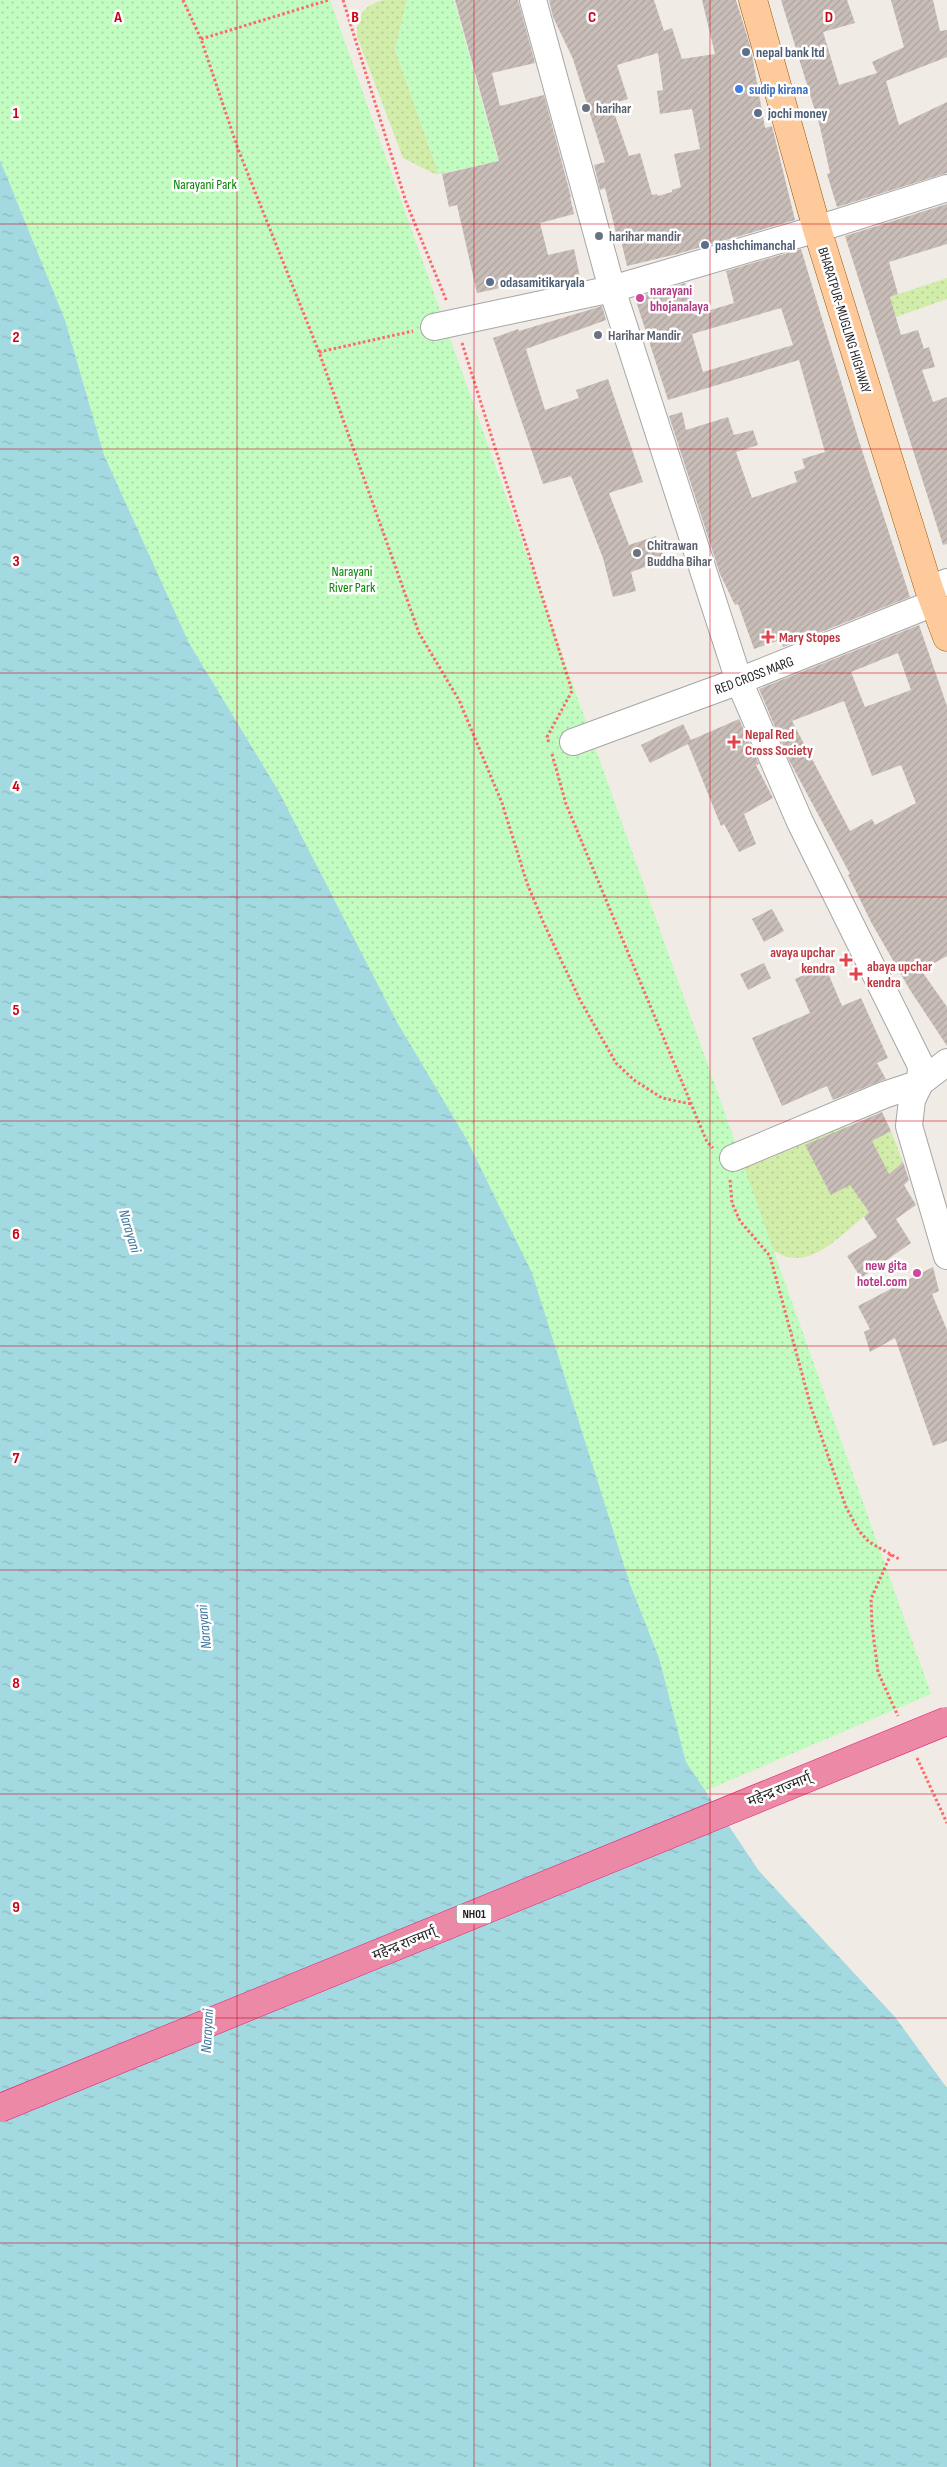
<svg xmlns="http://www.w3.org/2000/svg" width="947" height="2467" viewBox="0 0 947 2467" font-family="'Sofia Sans Condensed','Noto Sans Devanagari',sans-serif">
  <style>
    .grass { fill: url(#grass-dots) }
    .park { fill: url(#park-dots) }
    .water { fill: url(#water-ripples) }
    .building { fill: url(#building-hatch); fill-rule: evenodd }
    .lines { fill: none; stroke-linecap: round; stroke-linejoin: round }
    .minor-casing { stroke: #a6a6a6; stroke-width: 28 }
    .major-casing { stroke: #9a5700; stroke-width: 29 }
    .path { stroke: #ff6768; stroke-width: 3; stroke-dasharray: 2.5 2.5; stroke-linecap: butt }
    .minor { stroke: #fff; stroke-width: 26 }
    .major { stroke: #ffca9b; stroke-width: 28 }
    .highway-bridge-casing { stroke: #e41c76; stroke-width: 29; stroke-linecap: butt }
    .highway-bridge { stroke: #eb89a6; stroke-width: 28 }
    .grid { fill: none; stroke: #ce0015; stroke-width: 1; stroke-opacity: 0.55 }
    .service-dot { fill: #5c6f8a; stroke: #fff; stroke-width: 2 }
    .shop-dot { fill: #3f7fe0; stroke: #fff; stroke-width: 2 }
    .worship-dot { fill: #6b7280; stroke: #fff; stroke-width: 2 }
    .hotel-dot { fill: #d1479c; stroke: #fff; stroke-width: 2 }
    .health-dot { fill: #e0444e; stroke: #fff; stroke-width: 2 }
    .labels { text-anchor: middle; stroke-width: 5; stroke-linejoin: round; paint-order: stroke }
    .shield { fill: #fff; stroke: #626262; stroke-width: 1 }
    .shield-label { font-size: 12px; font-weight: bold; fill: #1f1f1f }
    .service-label { font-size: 14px; font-weight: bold; fill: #4e5e75; stroke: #fff; text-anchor: start }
    .shop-label { font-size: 14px; font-weight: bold; fill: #366cbe; stroke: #fff; text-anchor: start }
    .worship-label { font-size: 14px; font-weight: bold; fill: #5b616d; stroke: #fff; text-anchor: start }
    .park-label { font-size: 14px; fill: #098506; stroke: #fff }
    .hotel-label { font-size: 14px; font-weight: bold; fill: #b23c85; stroke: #fff; text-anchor: start }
    .street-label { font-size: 14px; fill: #1f1f1f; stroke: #fff }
    .health-label { font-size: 14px; font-weight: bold; fill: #be3a42; stroke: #fff; text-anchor: start }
    .water-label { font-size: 15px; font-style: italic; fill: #3e779c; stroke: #fff }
    .grid-label { font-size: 16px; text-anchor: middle; font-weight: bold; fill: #ce0015; stroke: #fff; stroke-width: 5; stroke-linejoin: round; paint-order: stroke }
  </style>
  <defs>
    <pattern id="grass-dots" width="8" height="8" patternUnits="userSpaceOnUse" patternTransform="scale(1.25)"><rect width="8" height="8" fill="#d1eda9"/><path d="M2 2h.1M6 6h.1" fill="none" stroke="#b3cb91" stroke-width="1.8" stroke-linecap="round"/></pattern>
    <pattern id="park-dots" width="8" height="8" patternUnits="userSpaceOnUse" patternTransform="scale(1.25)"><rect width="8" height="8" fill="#c2fcc0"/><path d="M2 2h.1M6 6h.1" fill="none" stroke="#a6d8a5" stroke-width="1.8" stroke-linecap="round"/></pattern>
    <pattern id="water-ripples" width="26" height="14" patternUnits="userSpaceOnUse" patternTransform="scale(1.25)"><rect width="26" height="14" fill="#a3d9e0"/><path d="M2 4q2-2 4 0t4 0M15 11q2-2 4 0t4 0" fill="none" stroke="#8cbac0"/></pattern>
    <pattern id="building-hatch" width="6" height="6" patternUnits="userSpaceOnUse" patternTransform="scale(1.25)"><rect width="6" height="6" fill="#c9bdb8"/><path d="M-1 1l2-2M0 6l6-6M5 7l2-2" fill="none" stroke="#aca29e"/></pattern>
  </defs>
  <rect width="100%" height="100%" fill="#f0ebe5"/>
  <!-- grass -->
  <g class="grass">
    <path d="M384 0H407L395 50 439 174H435L403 158 357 36C357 15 364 5 384 0Z"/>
    <polygon points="947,278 947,299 896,317 890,297"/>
    <path d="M843 1121 867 1170 882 1162 872 1141 891 1131 903 1162 859 1198 869 1212C839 1236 803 1281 766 1244 762 1239 754 1233 750 1227 745 1217 741 1183 739 1170L748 1162Z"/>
  </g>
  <!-- park -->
  <g class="park">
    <polygon points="0,0 330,0 931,1694 705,1791 686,1762 659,1658 630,1584 531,1273 467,1140 397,1022 279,792 189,643 104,455 65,320 0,160"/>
    <polygon points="407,0 454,0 499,164 486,172 484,164 439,174 395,50"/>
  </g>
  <!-- water -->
  <polygon class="water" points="0,160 65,320 104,455 189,643 279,792 397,1022 467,1140 532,1273 630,1584 659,1658 686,1762 759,1871 895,2017 947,2088 947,2467 0,2467"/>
  <!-- building -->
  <g class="building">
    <polygon points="455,0 518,0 535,63 492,73 500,106 544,95 571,197 570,197 574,214 540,223 548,255 574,249 580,277 546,285 536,280 477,293 457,205 449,207 442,174 499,161"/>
    <path d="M549 0H654L664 31 672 28 682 59 715 54 702 0H736L751 49 765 128 772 126 795 220 677 254 627 266 620 236 617 237 605 188 600 190 594 165 605 162 573 59 553 17ZM658 53 663 90 657 91 660 114 692 109 700 149 674 154 681 187 672 190V192L658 196 657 194 652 195 640 153 629 156 611 104 628 99 617 65Z"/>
    <polygon points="781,0 847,0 855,23 823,32 839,85 877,73 872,62 904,47 891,0 933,0 940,31 947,30 947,57 886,81 899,125 947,102 947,173 837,207 827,174 830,173 820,127"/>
    <polygon points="947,204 947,244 889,262 898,294 890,297 901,335 918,330 924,349 929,347 935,367 922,370 933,402 947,397 947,544 943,545 845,236"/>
    <path d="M801 249 859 441 910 597 783 647 780 640 754 649 738 604 735 605 720 574 669 416 682 412 686 430 728 417 734 435 753 430 758 445 736 452 752 498 797 482 794 472 805 468 802 459 825 452 799 360 668 400 635 298 685 283 694 315 734 303 726 271ZM781 308 793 345 703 372 692 334Z"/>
    <polygon points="602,306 606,320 526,349 545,410 579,398 576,390 608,379 643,482 609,493 629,545 656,536 665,560 631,572 636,591 613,597 603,558 571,476 543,484 493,338 518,329 519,331"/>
    <path d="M919 625 947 706V956L921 970 947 1007V1046L910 990 871 922 848 875 850 874 789 760 759 689ZM898 653 911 690 865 707 851 672ZM844 701 872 776 901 765 916 803 875 825 872 819 850 831 792 721Z"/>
    <polygon points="739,719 759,764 756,765 773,798 744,814 756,844 739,852 724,824 721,826 688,744 650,763 641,745 683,724 691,740"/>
    <polygon points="772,909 784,931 764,942 752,919"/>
    <polygon points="764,963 771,978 748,990 740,974"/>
    <polygon points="825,966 842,1006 861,998 888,1058 877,1063 886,1079 833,1100 827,1086 782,1106 752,1038 810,1013 795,979"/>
    <polygon points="882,1112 891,1131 872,1141 889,1174 903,1162 909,1180 904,1185 916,1205 896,1219 911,1243 861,1278 847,1256 877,1237 864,1217 869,1212 850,1185 831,1195 805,1145"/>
    <polygon points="933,1267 939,1291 932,1294 947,1330 947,1441 933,1446 895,1338 870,1352 864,1332 870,1329 858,1306"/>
  </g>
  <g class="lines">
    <defs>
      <g id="minor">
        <polyline points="533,0 612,289 739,681 800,822 921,1066 920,1083 912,1100 909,1126 947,1256"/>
        <polyline points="434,327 612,289 817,229 947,188"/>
        <polyline points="929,589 947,582"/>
        <polyline points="573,742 739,681 934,603"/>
        <polyline points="733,1158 884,1095 920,1083 947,1062"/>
      </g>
      <polyline id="major" points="753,0 817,229 929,589 947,637"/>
    </defs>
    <!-- minor casing -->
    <use href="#minor" class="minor-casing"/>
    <!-- major casing -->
    <use href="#major" class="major-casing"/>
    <!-- path -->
    <g class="path">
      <polyline points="183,0 201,39 238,149 319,352 419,633 459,700 502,803 527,883 544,924 580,1000 616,1063 634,1080 662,1098 691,1104"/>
      <polyline points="343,0 406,202 447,302"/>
      <polyline points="201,39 329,0"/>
      <polyline points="462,343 572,691 547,737 549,743"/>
      <polyline points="319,352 413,331"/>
      <polyline points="552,754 566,804 707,1142 713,1148"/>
      <polyline points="730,1180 732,1203 740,1221 770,1256 811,1407 846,1507 859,1531 869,1542 899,1559"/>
      <polyline points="891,1554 871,1599 872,1625 878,1672 898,1716"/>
      <polyline points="917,1758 947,1823"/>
    </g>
    <!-- minor -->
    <use href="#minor" class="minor"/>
    <!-- major -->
    <use href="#major" class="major"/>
    <defs>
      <polyline id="highway-bridge" points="0,2108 947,1721"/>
    </defs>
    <!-- highway-bridge casing -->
    <use href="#highway-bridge" class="highway-bridge-casing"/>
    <!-- highway-bridge -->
    <use href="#highway-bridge" class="highway-bridge"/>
  </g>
  <!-- grid -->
  <path class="grid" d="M237 0V2467M474 0V2467M710 0V2467M0 224H947M0 449H947M0 673H947M0 897H947M0 1121H947M0 1346H947M0 1570H947M0 1794H947M0 2018H947M0 2243H947"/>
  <!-- markers -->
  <g class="service-dot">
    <circle cx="746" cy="52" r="5"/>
    <circle cx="758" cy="113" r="5"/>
    <circle cx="705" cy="245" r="5"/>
    <circle cx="490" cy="282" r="5"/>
  </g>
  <circle class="shop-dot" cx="739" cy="89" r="5"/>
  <g class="worship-dot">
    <circle cx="586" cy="108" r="5"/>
    <circle cx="599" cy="236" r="5"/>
    <circle cx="598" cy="335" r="5"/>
    <circle cx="637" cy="553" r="5"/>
  </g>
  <g class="hotel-dot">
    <circle cx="640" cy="298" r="5"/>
    <circle cx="917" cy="1273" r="5"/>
  </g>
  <g class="health-dot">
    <path d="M765.5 629.5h5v5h5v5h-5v5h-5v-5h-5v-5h5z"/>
    <path d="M731.5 734.5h5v5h5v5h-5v5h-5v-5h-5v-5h5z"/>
    <path d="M843.5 952.5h5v5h5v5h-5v5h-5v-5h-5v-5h5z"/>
    <path d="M853.5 966.5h5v5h5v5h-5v5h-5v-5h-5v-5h5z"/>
  </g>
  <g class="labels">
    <!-- shield labels -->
    <rect class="shield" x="456.5" y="1904.5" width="35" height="19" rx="4"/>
    <g class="shield-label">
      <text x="474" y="1918">NH01</text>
    </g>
    <!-- service labels -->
    <g class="service-label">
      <text x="756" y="57">nepal bank ltd</text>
      <text x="768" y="118">jochi money</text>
      <text x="715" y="250">pashchimanchal</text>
      <text x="500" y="287">odasamitikaryala</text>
    </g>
    <!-- shop labels -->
    <g class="shop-label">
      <text x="749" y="94">sudip kirana</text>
    </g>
    <!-- worship labels -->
    <g class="worship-label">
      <text x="596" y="113">harihar</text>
      <text x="609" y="241">harihar mandir</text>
      <text x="608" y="340">Harihar Mandir</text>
      <text x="647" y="550">Chitrawan<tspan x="647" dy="16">Buddha Bihar</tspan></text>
    </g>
    <!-- park labels -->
    <g class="park-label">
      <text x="205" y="189">Narayani Park</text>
      <text x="352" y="576">Narayani<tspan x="352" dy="16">River Park</tspan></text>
    </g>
    <!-- hotel labels -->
    <g class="hotel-label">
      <text x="650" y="295">narayani<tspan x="650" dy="16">bhojanalaya</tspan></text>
      <text x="907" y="1270" text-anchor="end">new gita<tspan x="907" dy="16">hotel.com</tspan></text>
    </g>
    <!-- street labels -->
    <g class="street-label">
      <text transform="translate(845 320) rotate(73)" y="5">BHARATPUR-MUGLING HIGHWAY</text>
      <text transform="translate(754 675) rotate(-21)" y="5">RED CROSS MARG</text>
      <text transform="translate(779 1789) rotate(-22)" y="5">महेन्द्र राज्मार्ग्</text>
      <text transform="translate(404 1943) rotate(-22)" y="5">महेन्द्र राज्मार्ग्</text>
    </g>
    <!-- health labels -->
    <g class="health-label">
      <text x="779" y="642">Mary Stopes</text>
      <text x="745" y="739">Nepal Red<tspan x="745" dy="16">Cross Society</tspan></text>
      <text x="835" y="957" text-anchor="end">avaya upchar<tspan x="835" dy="16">kendra</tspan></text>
      <text x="867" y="971">abaya upchar<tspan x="867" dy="16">kendra</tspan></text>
    </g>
    <!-- water labels -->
    <g class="water-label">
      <text transform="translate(130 1231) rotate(73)" y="5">Narayani</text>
      <text transform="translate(204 1627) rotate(-95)" y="5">Narayani</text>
      <text transform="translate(207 2031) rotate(-87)" y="5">Narayani</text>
    </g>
  </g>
  <g class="grid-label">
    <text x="118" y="22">A</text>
    <text x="355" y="22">B</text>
    <text x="592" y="22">C</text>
    <text x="829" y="22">D</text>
    <text x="16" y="118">1</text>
    <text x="16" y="342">2</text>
    <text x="16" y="566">3</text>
    <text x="16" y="791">4</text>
    <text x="16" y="1015">5</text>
    <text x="16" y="1239">6</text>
    <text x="16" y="1463">7</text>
    <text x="16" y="1688">8</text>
    <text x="16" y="1912">9</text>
  </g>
</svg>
